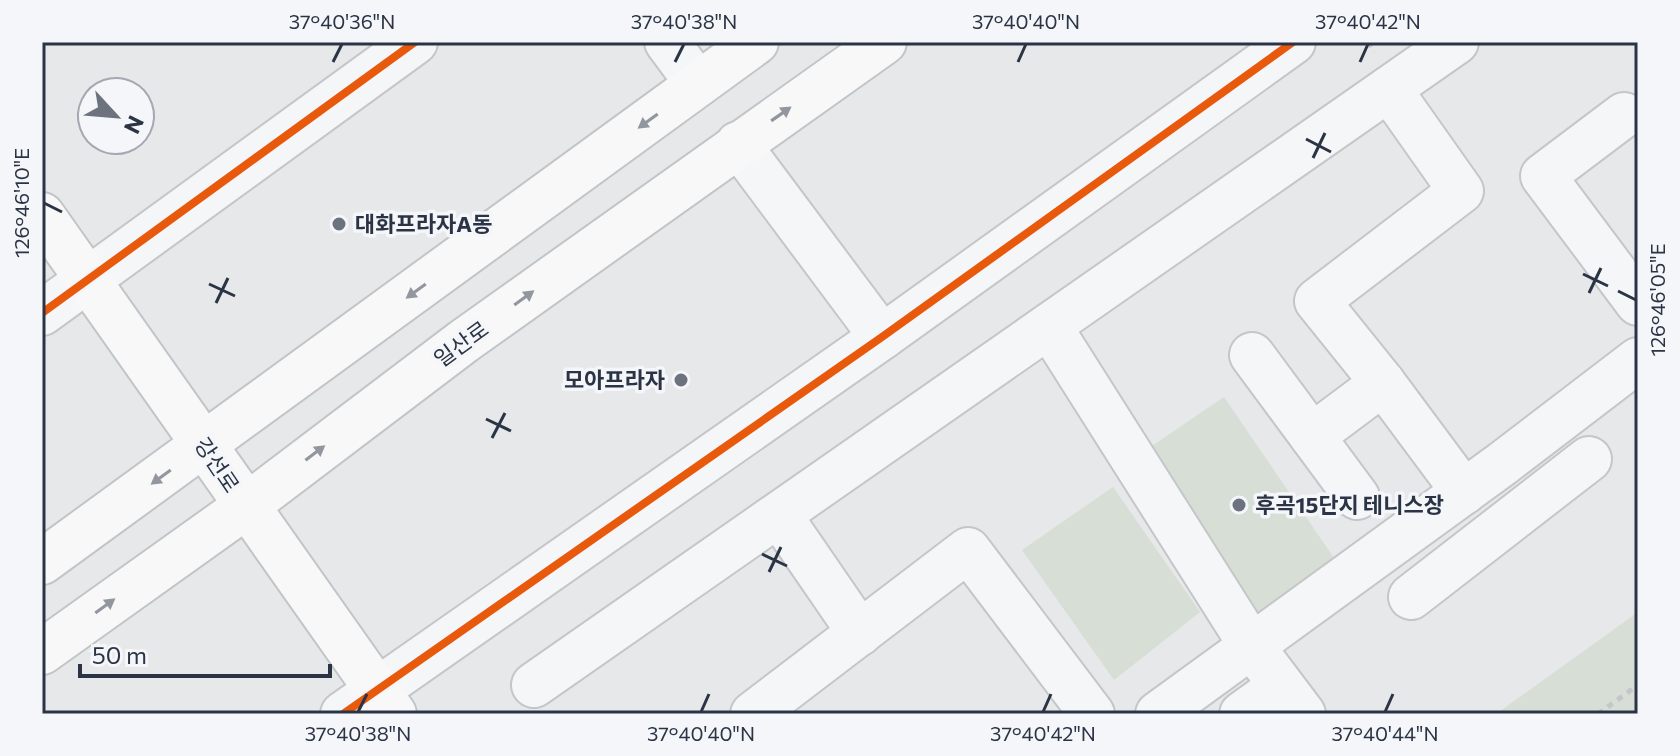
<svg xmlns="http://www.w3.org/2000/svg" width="1680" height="756" viewBox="0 0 1680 756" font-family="Commissioner,'Noto Sans KR',sans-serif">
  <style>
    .green { fill: #d6ded6 }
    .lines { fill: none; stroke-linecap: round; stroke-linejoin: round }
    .minor-casing { stroke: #c4c6c8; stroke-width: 48 }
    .major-casing { stroke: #c2c5c8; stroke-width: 48 }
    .path { stroke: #c5c6ca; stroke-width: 5; stroke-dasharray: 6 6; stroke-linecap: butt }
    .minor { stroke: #f5f6f7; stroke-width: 44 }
    .major { stroke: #f8f8f8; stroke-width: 44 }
    .cycleway-casing { stroke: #f4f6f9; stroke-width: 13 }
    .cycleway { stroke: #e8590c; stroke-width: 8 }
    .oneway { fill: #92969e }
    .ticks { fill: none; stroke: #2b3445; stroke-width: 3 }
    .poi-dot { fill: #6c737f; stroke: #f4f6f9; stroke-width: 3 }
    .labels { text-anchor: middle; stroke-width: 7; stroke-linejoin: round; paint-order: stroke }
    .poi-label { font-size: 22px; font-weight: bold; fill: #2b3445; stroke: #f4f6f9; text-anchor: start }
    .street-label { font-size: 22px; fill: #2b3445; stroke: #f4f6f9 }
    .neatline { fill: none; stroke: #2b3445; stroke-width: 3 }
    .ticks-label { font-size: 20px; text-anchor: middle; fill: #2b3445 }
  </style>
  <rect width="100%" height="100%" fill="#e6e8ea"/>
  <!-- green -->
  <g class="green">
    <polygon points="1224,397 1336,561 1249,619 1146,450"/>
    <polygon points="1113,487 1200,612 1114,680 1022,550"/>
    <polygon points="1638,612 1638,714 1496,714"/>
  </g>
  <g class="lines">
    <defs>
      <g id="minor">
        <polyline points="667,42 698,84"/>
        <polyline points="1389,89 1461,191 1317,301 1383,383 1464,492"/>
        <polyline points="1624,115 1543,176 1638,303"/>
        <polyline points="738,144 882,337"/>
        <polyline points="42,313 415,42"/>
        <polyline points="1049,326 1251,645 1303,714"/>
        <polyline points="1252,355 1357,497"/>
        <polyline points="1312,436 1383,383"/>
        <polyline points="779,515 860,633"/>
        <polyline points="1411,597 1589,459"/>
        <polyline points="534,685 1456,42"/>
        <polyline points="343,714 882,337 1293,42"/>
        <polyline points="753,714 968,550 1092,714"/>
        <polyline points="1158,714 1502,464 1638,360"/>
        <polyline points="1242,714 1281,686"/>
      </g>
      <g id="major">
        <polyline points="42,215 394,714"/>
        <polyline points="42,562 756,42"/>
        <polyline points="42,652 245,507 464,341 884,42"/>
      </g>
    </defs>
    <!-- minor casing -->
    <use href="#minor" class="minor-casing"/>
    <!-- major casing -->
    <use href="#major" class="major-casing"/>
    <!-- path -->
    <g class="path">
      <polyline points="1368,42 1375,52"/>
      <polyline points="1598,714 1638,685"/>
    </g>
    <!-- minor -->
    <use href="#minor" class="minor"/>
    <!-- major -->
    <use href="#major" class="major"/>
    <defs>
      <g id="cycleway">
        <polyline points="42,313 415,42"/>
        <polyline points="343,714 882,337 1293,42"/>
      </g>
    </defs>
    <!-- cycleway casing -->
    <use href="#cycleway" class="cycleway-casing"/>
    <!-- cycleway -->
    <use href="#cycleway" class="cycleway"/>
  </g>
  <!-- one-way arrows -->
  <defs><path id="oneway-solid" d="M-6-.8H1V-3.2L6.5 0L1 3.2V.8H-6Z" transform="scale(2)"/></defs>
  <g class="oneway">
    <use href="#oneway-solid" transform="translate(781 114) rotate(-35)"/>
    <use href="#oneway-solid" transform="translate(648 121) rotate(144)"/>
    <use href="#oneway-solid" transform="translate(416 291) rotate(144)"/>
    <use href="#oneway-solid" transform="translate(524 298) rotate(-36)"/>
    <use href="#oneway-solid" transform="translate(315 453) rotate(-37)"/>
    <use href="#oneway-solid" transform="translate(161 477) rotate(144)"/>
    <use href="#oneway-solid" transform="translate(105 606) rotate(-36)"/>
  </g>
  <!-- ticks -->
  <path class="ticks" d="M333 62 342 44M675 62 684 44M1018 62 1026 44M1360 62 1368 44M1306 139 1331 152M1313 158 1325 133M44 203 62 212M1583 274 1608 286M209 284 235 296M1618 291 1636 300M1589 293 1601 268M216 303 228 278M486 419 511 431M492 438 505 413M762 554 787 566M769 572 781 547M358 712 367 694M701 712 709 694M1043 712 1051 694M1385 712 1393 694"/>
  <!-- markers -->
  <g class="poi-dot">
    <circle cx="339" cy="224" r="8"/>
    <circle cx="681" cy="380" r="8"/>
    <circle cx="1239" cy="505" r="8"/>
  </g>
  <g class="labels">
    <!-- poi labels -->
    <g class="poi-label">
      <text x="355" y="232">대화프라자A동</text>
      <text x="665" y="388" text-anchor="end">모아프라자</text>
      <text x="1255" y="513">후곡15단지 테니스장</text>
    </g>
    <!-- street labels -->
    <g class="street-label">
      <text transform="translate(461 344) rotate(-36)" y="8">일산로</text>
      <text transform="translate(217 465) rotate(56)" y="8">강선로</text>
    </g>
  </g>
  <!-- border -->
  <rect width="1680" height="756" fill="none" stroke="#f4f6f9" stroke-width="88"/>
  <!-- north arrow -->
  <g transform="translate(116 116) rotate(116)"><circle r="38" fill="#f4f6f9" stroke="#a4a8b1" stroke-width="2"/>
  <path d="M0-6L14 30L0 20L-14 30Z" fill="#6c737f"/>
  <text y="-12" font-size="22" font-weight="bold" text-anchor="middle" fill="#2b3445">N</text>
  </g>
  <!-- scale -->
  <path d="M80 664v12h250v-12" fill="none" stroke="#2b3445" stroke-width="4"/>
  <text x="92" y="664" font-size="24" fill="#2b3445" stroke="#f4f6f9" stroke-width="6" paint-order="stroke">50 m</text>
  <rect x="44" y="44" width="1592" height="668" class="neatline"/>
  <g class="ticks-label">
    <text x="342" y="29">37°40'36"N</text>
    <text x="684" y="29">37°40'38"N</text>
    <text x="1026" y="29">37°40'40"N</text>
    <text x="1368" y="29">37°40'42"N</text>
    <text transform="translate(22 203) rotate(-90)" y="7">126°46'10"E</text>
    <text transform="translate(1658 300) rotate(-90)" y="7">126°46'05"E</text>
    <text x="358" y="741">37°40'38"N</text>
    <text x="701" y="741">37°40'40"N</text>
    <text x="1043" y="741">37°40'42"N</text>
    <text x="1385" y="741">37°40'44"N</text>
  </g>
</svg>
